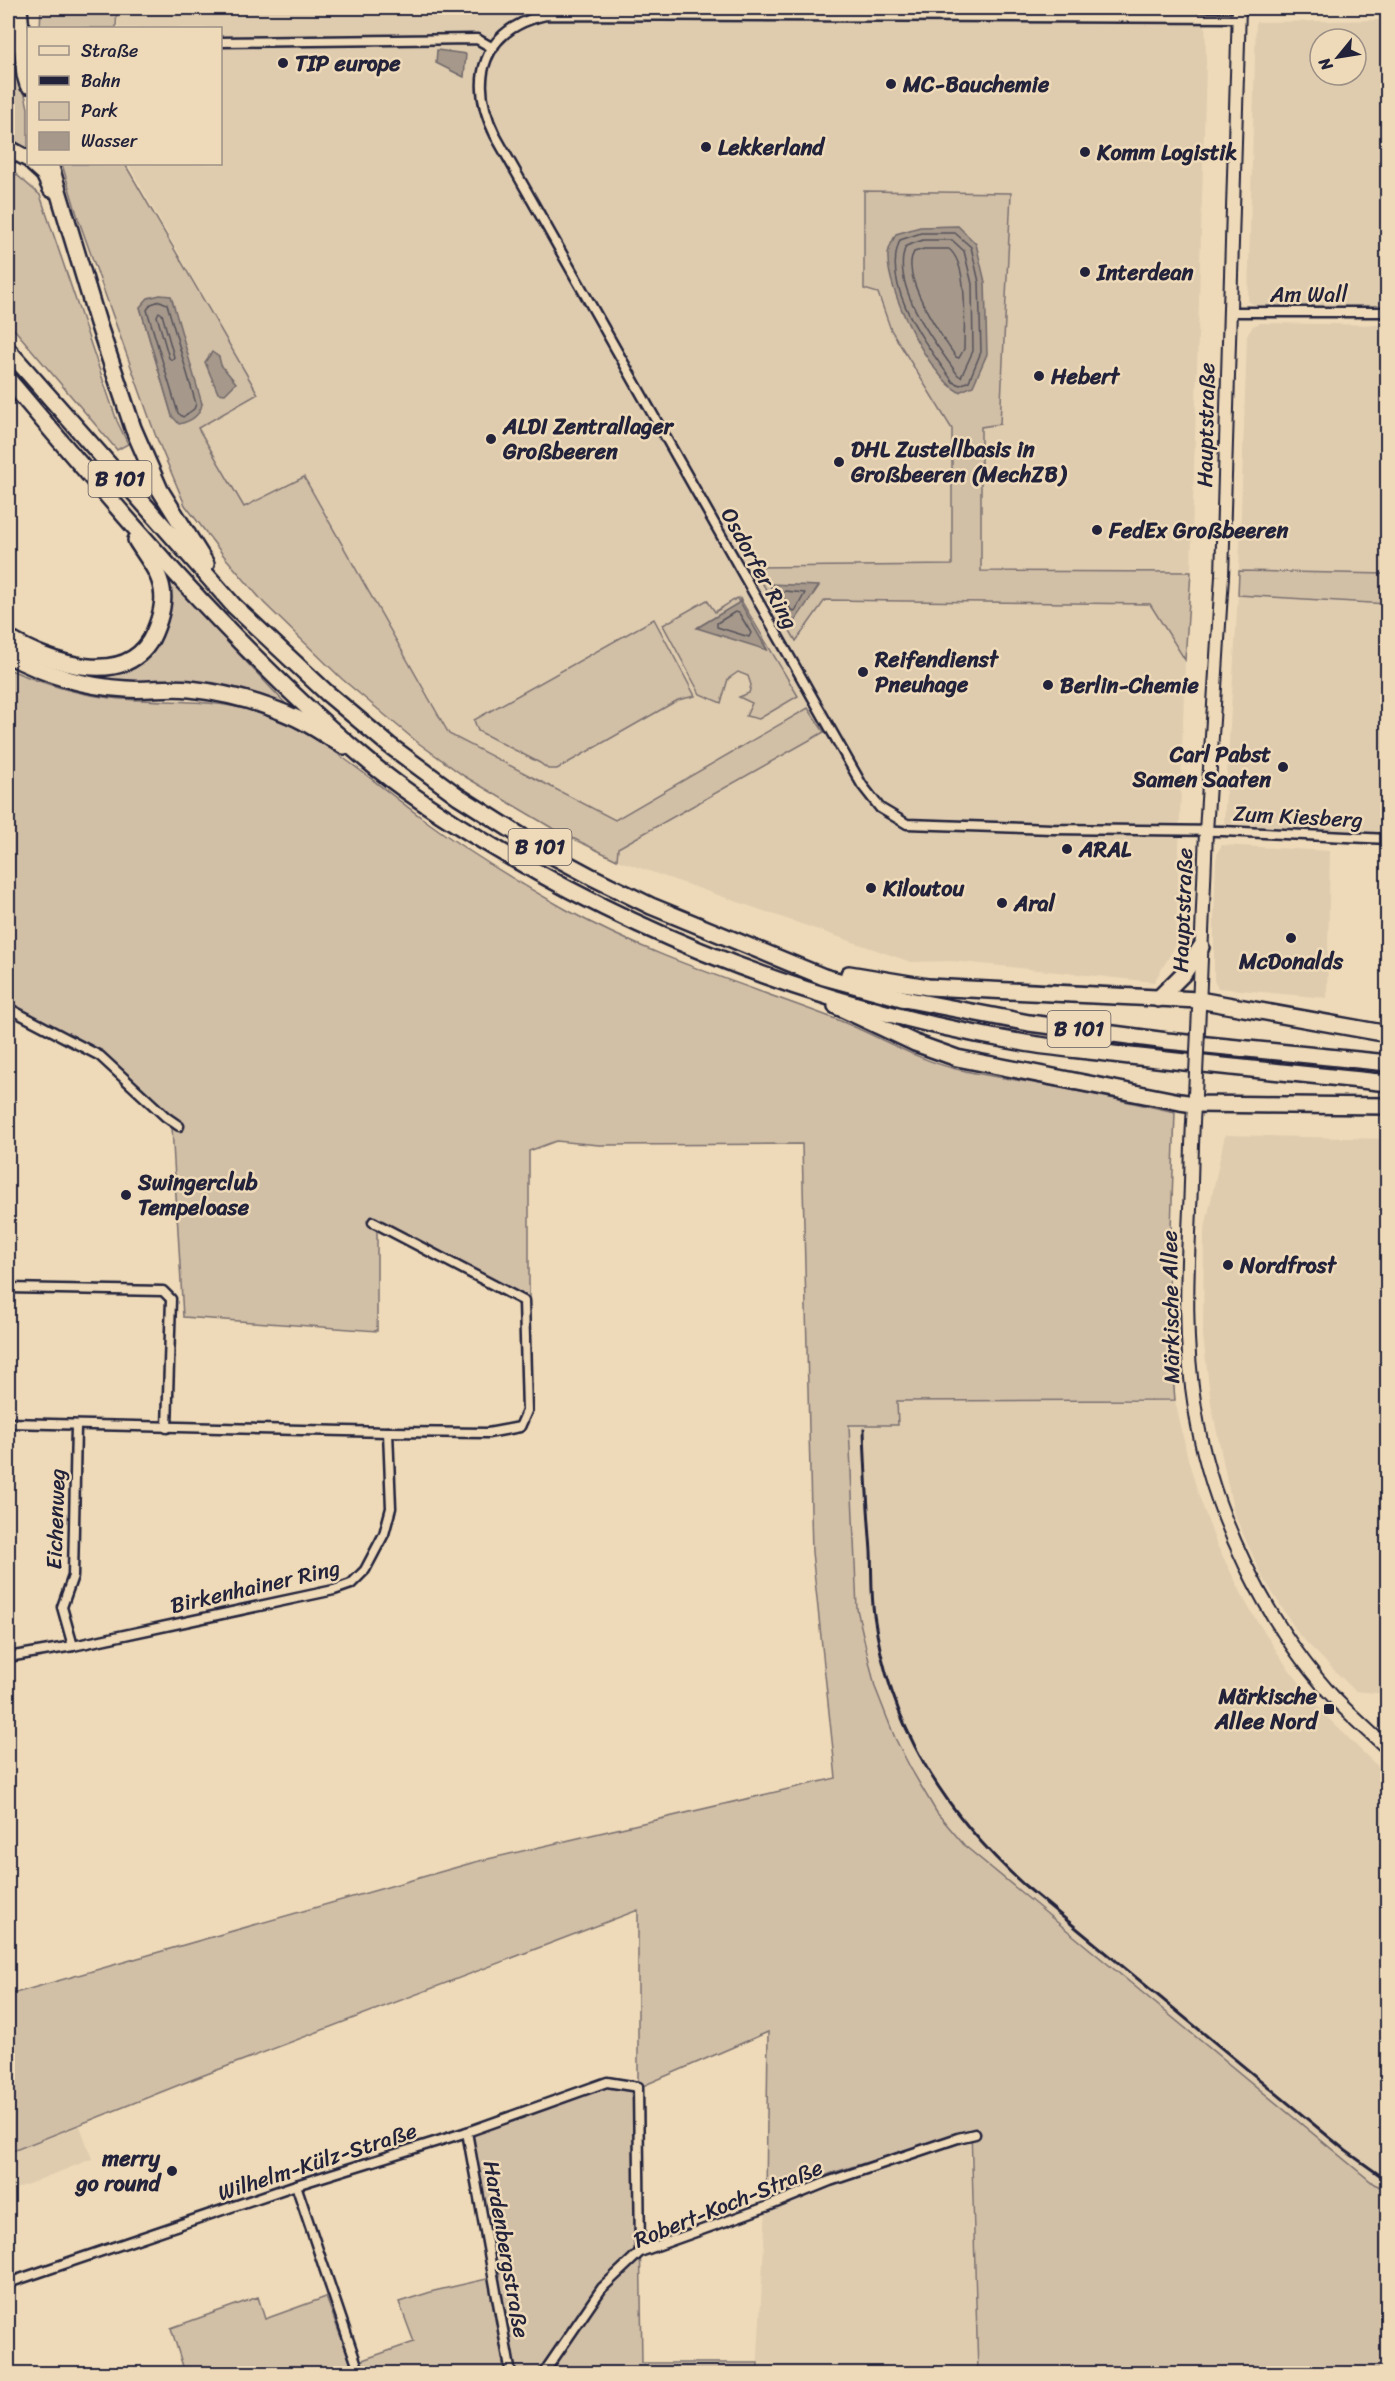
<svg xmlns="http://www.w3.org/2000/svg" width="1395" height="2381" viewBox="0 0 1395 2381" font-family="Sriracha,sans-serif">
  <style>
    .built { fill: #dfccaf; fill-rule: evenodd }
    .green { fill: #d1bfa6; stroke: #7a7070; stroke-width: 1.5; fill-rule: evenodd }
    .water { fill: #a6998b; stroke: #71696b; stroke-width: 1.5 }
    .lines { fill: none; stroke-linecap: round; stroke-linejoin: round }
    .shore { stroke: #57525b; stroke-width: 1.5 }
    .street-casing { stroke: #22223b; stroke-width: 13 }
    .secondary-casing { stroke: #22223b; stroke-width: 16 }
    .primary-casing { stroke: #22223b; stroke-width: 16 }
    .highway-casing { stroke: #22223b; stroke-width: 20 }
    .street { stroke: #eedab8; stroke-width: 8 }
    .secondary { stroke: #eedab8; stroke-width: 12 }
    .primary { stroke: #eedab8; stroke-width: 12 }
    .highway { stroke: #eedab8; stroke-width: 15 }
    .rail { stroke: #22223b; stroke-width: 3 }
    .secondary-bridge-casing { stroke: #22223b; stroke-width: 16; stroke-linecap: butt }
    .secondary-bridge { stroke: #eedab8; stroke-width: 12 }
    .poi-dot { fill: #22223b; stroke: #eedab8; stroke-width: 2 }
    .labels { text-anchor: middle; stroke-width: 5; stroke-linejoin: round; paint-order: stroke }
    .shield { fill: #eedab8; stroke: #5f5960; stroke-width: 1.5 }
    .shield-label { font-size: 21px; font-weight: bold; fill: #22223b }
    .poi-label { font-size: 22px; font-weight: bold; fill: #22223b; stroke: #eedab8; text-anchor: start }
    .street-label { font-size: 22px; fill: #22223b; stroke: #eedab8 }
  </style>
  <rect width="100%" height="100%" fill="#eedab8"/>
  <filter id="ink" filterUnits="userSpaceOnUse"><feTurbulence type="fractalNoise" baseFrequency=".0167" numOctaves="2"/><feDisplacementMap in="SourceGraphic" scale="12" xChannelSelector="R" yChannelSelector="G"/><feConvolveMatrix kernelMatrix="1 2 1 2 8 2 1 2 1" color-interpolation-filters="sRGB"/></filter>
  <g filter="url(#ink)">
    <!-- built -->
    <g class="built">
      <polygon points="118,8 1205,8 1206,64 1191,572 1185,660 1176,945 1154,982 952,961 911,962 617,860 614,820 449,734 304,477 244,507 198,428 258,394 128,164 220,164 220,28 118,28"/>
      <path d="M1387 20V307L1261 306 1253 304 1248 301 1256 22ZM1320 39H1356V75H1320Z"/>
      <polygon points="1260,323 1387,325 1387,574 1239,571 1247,336 1253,326"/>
      <polygon points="1238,595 1387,604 1387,834 1224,823"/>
      <polygon points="1222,845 1330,851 1327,998 1218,988 1214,981 1214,918 1216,860 1218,851"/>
      <polygon points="1225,1135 1387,1139 1387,1694 1355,1691 1299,1635 1262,1576 1234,1514 1211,1403 1203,1336 1204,1233"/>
      <polygon points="1175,1400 1188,1459 1198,1493 1216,1543 1250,1610 1285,1664 1327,1717 1373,1762 1387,1773 1387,2190 1374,2184 965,1846 937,1813 911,1769 895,1738 875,1687 857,1609 849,1425 898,1425 897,1401"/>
      <polygon points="80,2126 92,2159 8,2192 8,2153"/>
      <polygon points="970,2140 977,2373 757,2374 766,2207 833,2187 887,2165 958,2141"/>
    </g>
    <!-- green -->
    <g class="green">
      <polygon points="41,8 117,8 116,28 40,28"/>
      <polygon points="17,37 20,72 28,108 28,156 8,144 8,77"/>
      <path d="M62 164H125L258 394 198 428 244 507 304 477 449 734 615 820 808 708 824 732 618 848 617 860 552 828 464 776 417 742 342 679 264 603 224 556 185 505 155 434 78 218ZM140 307 194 382 202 404 172 416Z"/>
      <polygon points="8,170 11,170 40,195 117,421 128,444 117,450 8,322"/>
      <polygon points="864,191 1011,193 1000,424 981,427 981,571 1191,572 1185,660 1150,604 825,600 796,641 753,567 952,565 952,429 891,330 878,293 864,289"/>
      <polygon points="1239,571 1387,574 1387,604 1238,595"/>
      <path d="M167 578 286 704C256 696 227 685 196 683 161 681 125 686 90 679 61 674 34 659 8 648V644L66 668 148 653C168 621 169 616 167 578Z"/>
      <polygon points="739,597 798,696 759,719 746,716 752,703 739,697 749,693 751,685 748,676 738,672 728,679 721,703 700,694 663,625 707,600 715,612 737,598 739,603 698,627 767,649 740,602"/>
      <polygon points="654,619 695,696 678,700 557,769 548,769 540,763 478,731 474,720"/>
      <path d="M8 669C41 683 75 694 111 698 167 704 222 696 275 718 329 741 375 783 422 818 468 852 517 882 567 910 652 957 743 984 833 1018 873 1033 914 1059 956 1069 987 1076 1019 1080 1050 1086 1092 1094 1134 1103 1175 1112L1168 1318 1175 1400 897 1401 898 1425H849L857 1609 875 1687 895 1738 911 1769 937 1813 965 1846 1374 2184 1387 2190V2373H978L971 2130 832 2173 766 2200 768 2032 638 2088 642 2363H758L757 2373H185L171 2328 258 2297 265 2319 326 2297 351 2364 414 2342 399 2302 434 2291 500 2276 469 2134 607 2087H638V1910L199 2077 8 2153V1995L475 1862 836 1778 812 1552 802 1144 599 1145 556 1141 529 1151V1300L377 1219V1331L183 1317 172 1127 166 1117 100 1056 8 1008Z"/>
    </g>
    <!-- water -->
    <g class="water">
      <polygon points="437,50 466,54 464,77 436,63"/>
      <path d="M958 226 976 244 985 282 987 354 973 386 959 392C929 376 886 290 888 255 888 248 893 240 896 234L920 227Z"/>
      <path d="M160 295 171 296 202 404C200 416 191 421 179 424L172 416 140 307 148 298Z"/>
      <polygon points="212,352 219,357 221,365 236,383 225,394 218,393 205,362"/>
      <polygon points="769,584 819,586 792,625"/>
      <polygon points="740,602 767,650 697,628"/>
    </g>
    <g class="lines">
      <!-- shore -->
      <g class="shore">
        <path d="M921 233H955L971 247 979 282 981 352 969 381 960 385 953 382C927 345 880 287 900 240Z"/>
        <path d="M923 240H952L964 251 972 284 973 351 961 377 958 375C936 345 889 285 906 246Z"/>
        <path d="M924 249H949C969 265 964 324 964 349L959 358 956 357C942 337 899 276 914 252Z"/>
        <polygon points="160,301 167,304 196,404 194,409 183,417 178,413 147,310 151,304"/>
        <polygon points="159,312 162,314 174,357 172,360 169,358 157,316"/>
        <polygon points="785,591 805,593 795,611 791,610 782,595"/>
        <polygon points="735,612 739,613 751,633 749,637 717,627 717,623"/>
      </g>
      <defs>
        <g id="street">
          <path d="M1238 18 546 15C482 29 468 80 495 135L862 785 880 808 907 824 1052 829 1223 831 1388 839"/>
          <polyline points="220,42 477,39 493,48"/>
          <polyline points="1229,312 1388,312"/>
          <polyline points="8,1008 100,1056 166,1117 179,1126"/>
          <polyline points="8,1288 163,1291 171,1299 167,1428"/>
          <polyline points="8,1423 388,1432 488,1433 520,1427 527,1411 524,1301 373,1222"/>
          <polyline points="73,1646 62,1607 73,1576 76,1426"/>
          <polyline points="8,1657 73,1646 334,1590 351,1584 365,1570 384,1534 391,1508 388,1432"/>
          <polyline points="467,2132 511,2374"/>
          <polyline points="296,2185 360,2374"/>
          <polyline points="8,2283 296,2185 467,2132 607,2082 638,2087 640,2252"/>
          <polyline points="341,2374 358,2368"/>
          <polyline points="543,2374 602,2288 640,2252 766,2207 830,2181 958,2138 975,2134"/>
        </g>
        <g id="secondary">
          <polyline points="1199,1008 1206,832 1222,576 1239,8"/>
          <path d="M1195 1096C1191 1133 1192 1172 1190 1209 1187 1276 1184 1342 1195 1408 1210 1510 1267 1627 1338 1702 1354 1718 1371 1733 1388 1749"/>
        </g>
        <polyline id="primary" points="8,55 17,15"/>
        <g id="highway">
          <polyline points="19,8 25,75 28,85"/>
          <polyline points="8,148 28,159"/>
          <polyline points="33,164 44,174 51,189"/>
          <polyline points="50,164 98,323 133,428 160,490 206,564"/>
          <polyline points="8,350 234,606 327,693 389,745 458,796 551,855 592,877 651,906 824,977 909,1000 1029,1023 1167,1041 1388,1063"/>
          <path d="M8 379C119 511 230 644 362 756 405 793 454 824 502 852 664 948 840 1012 1025 1043 1054 1048 1084 1050 1113 1054 1205 1065 1296 1073 1388 1083"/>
          <path d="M8 638C47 662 129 692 154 633 160 619 165 604 162 589 159 571 145 555 136 540"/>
          <path d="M8 655C44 674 85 687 126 689 147 691 169 686 190 689 226 693 263 703 296 718 313 726 328 737 344 746"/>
          <polyline points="849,974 928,987 1199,1000 1388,1034"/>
          <polyline points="1158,999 1184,973 1201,947"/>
          <polyline points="836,1006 915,1043 957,1058 1180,1102 1194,1104 1388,1106"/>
        </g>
      </defs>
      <!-- street casing -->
      <use href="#street" class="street-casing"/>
      <!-- secondary casing -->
      <use href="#secondary" class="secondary-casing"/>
      <!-- primary casing -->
      <use href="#primary" class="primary-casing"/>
      <!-- highway casing -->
      <use href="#highway" class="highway-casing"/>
      <!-- street -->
      <use href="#street" class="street"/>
      <!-- secondary -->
      <use href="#secondary" class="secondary"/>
      <!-- primary -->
      <use href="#primary" class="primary"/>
      <!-- highway -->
      <use href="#highway" class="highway"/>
      <!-- rail -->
      <path class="rail" d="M864 1429C865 1470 868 1511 871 1551 872 1572 871 1594 874 1615 889 1725 943 1811 1023 1884L1346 2151 1388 2181"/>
      <defs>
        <polyline id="secondary-bridge" points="1195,1095 1199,1009"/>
      </defs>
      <!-- secondary-bridge casing -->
      <use href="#secondary-bridge" class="secondary-bridge-casing"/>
      <!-- secondary-bridge -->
      <use href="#secondary-bridge" class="secondary-bridge"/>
    </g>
  </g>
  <!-- markers -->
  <g class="poi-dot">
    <circle cx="283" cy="63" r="6"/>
    <circle cx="891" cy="84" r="6"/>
    <circle cx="706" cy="147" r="6"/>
    <circle cx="1085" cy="152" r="6"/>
    <circle cx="1085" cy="272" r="6"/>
    <circle cx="1039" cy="376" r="6"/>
    <circle cx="491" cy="439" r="6"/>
    <circle cx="839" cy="462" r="6"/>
    <circle cx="1097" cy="530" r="6"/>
    <circle cx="863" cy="672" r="6"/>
    <circle cx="1048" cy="685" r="6"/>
    <circle cx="1283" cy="767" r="6"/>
    <circle cx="1067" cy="849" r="6"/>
    <circle cx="871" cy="888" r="6"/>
    <circle cx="1002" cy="903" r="6"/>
    <circle cx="1291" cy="938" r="6"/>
    <circle cx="126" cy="1195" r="6"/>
    <circle cx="1228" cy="1265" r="6"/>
    <rect x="1323" y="1703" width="12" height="12" rx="3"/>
    <circle cx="172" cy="2171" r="6"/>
  </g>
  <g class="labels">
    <!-- shield labels -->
    <g class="shield">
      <rect x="88.5" y="461" width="63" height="36" rx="4.5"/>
      <rect x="508.5" y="829" width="63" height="36" rx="4.5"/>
      <rect x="1047.5" y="1011" width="63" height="36" rx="4.5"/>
    </g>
    <g class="shield-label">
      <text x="120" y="486">B 101</text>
      <text x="540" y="854">B 101</text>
      <text x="1079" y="1036">B 101</text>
    </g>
    <!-- poi labels -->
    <g class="poi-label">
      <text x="295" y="71">TIP europe</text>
      <text x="903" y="92">MC-Bauchemie</text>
      <text x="718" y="155">Lekkerland</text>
      <text x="1097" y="160">Komm Logistik</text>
      <text x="1097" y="280">Interdean</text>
      <text x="1051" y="384">Hebert</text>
      <text x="503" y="434">ALDI Zentrallager<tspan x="503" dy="25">Großbeeren</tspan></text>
      <text x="851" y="457">DHL Zustellbasis in<tspan x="851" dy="25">Großbeeren (MechZB)</tspan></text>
      <text x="1109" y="538">FedEx Großbeeren</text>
      <text x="875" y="667">Reifendienst<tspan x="875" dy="25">Pneuhage</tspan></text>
      <text x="1060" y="693">Berlin-Chemie</text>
      <text x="1271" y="762" text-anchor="end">Carl Pabst<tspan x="1271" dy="25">Samen Saaten</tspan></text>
      <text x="1079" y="857">ARAL</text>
      <text x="883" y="896">Kiloutou</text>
      <text x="1014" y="911">Aral</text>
      <text x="1291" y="969" text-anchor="middle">McDonalds</text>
      <text x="138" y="1190">Swingerclub<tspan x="138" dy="25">Tempeloase</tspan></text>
      <text x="1240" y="1273">Nordfrost</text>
      <text x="1317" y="1704" text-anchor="end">Märkische<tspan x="1317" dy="25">Allee Nord</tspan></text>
      <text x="160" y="2166" text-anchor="end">merry<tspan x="160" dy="25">go round</tspan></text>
    </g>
    <!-- street labels -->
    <g class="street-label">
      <text x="1309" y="302">Am Wall</text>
      <text transform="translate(1205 425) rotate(-89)" y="8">Hauptstraße</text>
      <text transform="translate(760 568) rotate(61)" y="8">Osdorfer Ring</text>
      <text transform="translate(1298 816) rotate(3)" y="8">Zum Kiesberg</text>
      <text transform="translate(1182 910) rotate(-88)" y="8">Hauptstraße</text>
      <text transform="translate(1170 1307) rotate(-91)" y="8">Märkische Allee</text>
      <text transform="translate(55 1519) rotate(-88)" y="8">Eichenweg</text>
      <text transform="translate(255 1586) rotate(-13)" y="8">Birkenhainer Ring</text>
      <text transform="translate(317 2161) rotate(-18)" y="8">Wilhelm-Külz-Straße</text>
      <text transform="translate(728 2203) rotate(-22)" y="8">Robert-Koch-Straße</text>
      <text transform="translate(507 2249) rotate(80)" y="8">Hardenbergstraße</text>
    </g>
  </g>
  <!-- margin -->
  <rect width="1395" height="2381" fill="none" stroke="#eedab8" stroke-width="30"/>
  <rect x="15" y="15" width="1365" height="2351" fill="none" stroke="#22223b" stroke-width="2" filter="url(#ink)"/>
  <!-- legend -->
  <rect x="27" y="27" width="195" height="138" fill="#eedab8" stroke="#9c9086" stroke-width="1.5"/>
  <rect x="39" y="46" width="30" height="9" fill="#eedab8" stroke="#9c9086" stroke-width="1.5"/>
  <text x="81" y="57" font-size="18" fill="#22223b">Straße</text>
  <rect x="39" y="76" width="30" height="9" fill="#22223b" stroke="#9c9086" stroke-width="1.5"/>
  <text x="81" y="87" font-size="18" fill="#22223b">Bahn</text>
  <rect x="39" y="102" width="30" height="18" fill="#d1bfa6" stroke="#9c9086" stroke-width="1.5"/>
  <text x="81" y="117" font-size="18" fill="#22223b">Park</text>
  <rect x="39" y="132" width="30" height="18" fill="#a6998b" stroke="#9c9086" stroke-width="1.5"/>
  <text x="81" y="147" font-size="18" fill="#22223b">Wasser</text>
  <!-- north arrow -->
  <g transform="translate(1338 57) rotate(240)"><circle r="28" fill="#eedab8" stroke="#9c9086" stroke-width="1.5"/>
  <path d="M0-4.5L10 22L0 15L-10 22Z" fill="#22223b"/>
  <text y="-9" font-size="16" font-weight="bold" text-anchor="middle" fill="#22223b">N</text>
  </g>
</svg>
